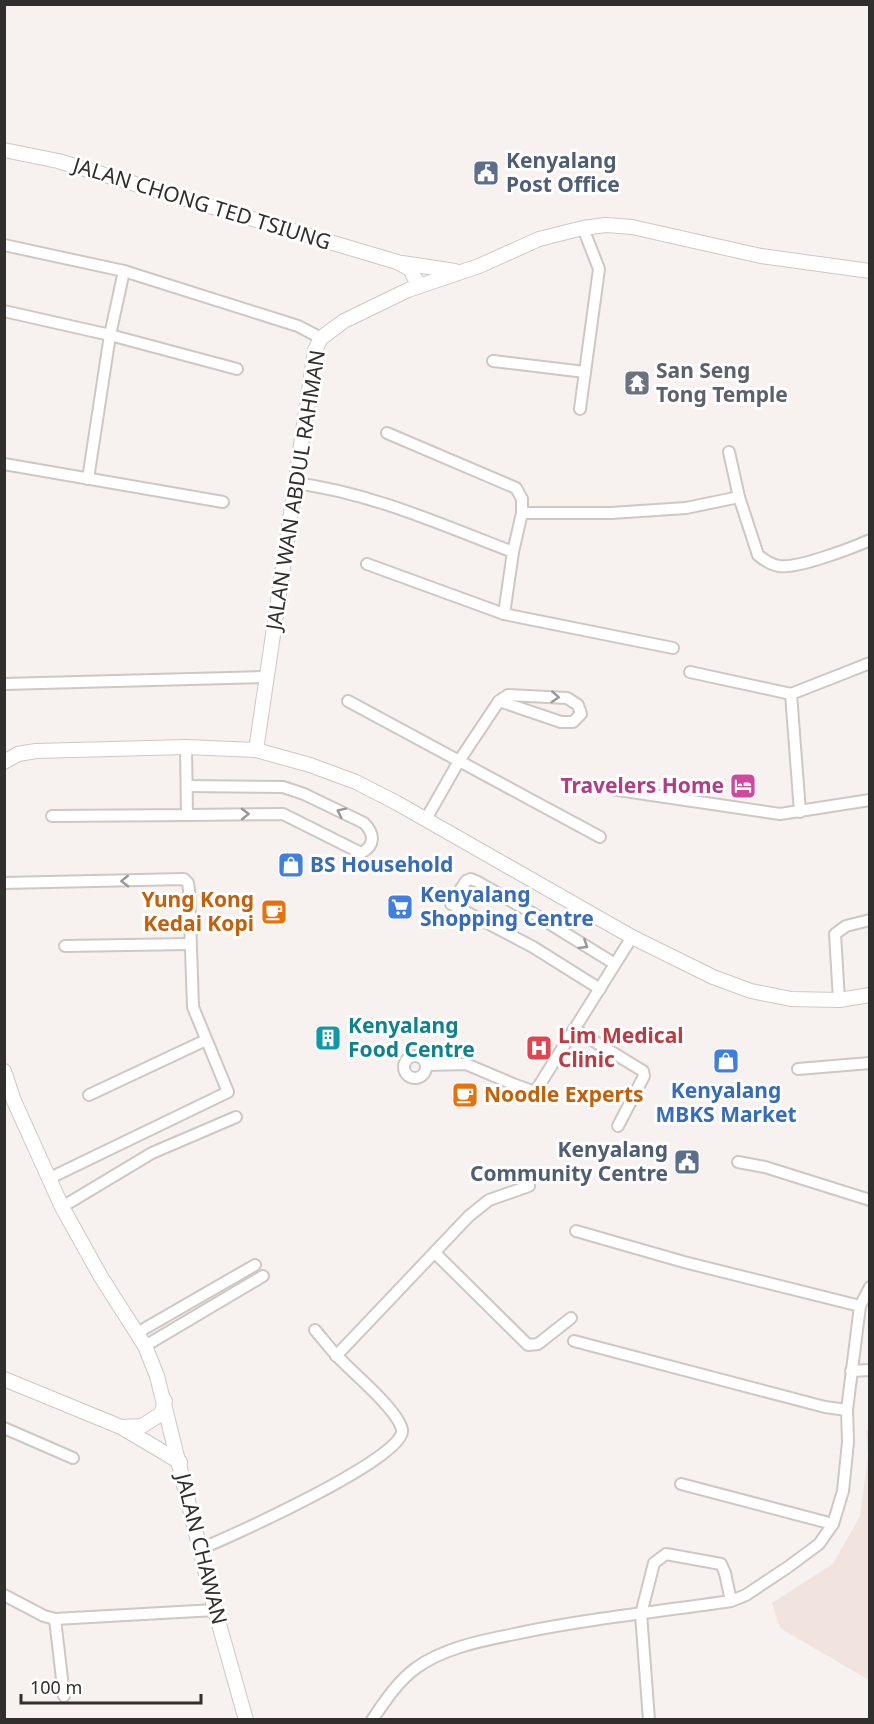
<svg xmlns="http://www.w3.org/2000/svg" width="874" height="1724" viewBox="0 0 874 1724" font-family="'Noto Sans',sans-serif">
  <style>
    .built { fill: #f1e3dd }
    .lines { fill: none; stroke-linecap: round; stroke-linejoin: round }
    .minor-casing { stroke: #cec8c5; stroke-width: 14 }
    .tertiary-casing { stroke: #cec8c5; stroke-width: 16 }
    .minor { stroke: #fff; stroke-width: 10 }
    .tertiary { stroke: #fff; stroke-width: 14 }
    .oneway { stroke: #989796 }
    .labels { text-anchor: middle; stroke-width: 6; stroke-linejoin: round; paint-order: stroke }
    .service-label { font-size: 21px; font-weight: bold; fill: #4e5e75; stroke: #fff; text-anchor: start }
    .street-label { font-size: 21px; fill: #312f2e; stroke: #fff }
    .worship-label { font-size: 21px; font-weight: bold; fill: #5b616d; stroke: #fff; text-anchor: start }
    .hotel-label { font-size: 21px; font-weight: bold; fill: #b23c85; stroke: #fff; text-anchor: end }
    .shop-label { font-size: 21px; font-weight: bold; fill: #366cbe; stroke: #fff; text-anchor: start }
    .food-label { font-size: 21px; font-weight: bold; fill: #c56008; stroke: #fff; text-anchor: end }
    .culture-label { font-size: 21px; font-weight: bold; fill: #0d838f; stroke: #fff; text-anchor: start }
    .health-label { font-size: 21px; font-weight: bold; fill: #be3a42; stroke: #fff; text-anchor: start }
  </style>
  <rect width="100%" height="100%" fill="#f7f1ef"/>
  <!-- built -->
  <polygon class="built" points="866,1430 870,1430 869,1680 780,1628 772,1603 833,1564 860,1516 868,1456"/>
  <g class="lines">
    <defs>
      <g id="minor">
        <polyline points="4,245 124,271 298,326 321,338"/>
        <polyline points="4,311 110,335 237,369"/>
        <polyline points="493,361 585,372"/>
        <polyline points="580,409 599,269 583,228"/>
        <polyline points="387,433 516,488 522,499 522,513 513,552 504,614"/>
        <path d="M729 452 739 497 758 555C764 560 771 565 779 566 797 569 852 548 870 540"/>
        <polyline points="4,464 223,502"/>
        <polyline points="88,479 110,335 124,271"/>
        <path d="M295 483C372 493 442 525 513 552"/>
        <polyline points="522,513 611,513 686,508 739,497"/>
        <polyline points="367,564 504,614 673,648"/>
        <polyline points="690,672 791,694"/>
        <polyline points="4,684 267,677"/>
        <polyline points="348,701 600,837"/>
        <polyline points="611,789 780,814 870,800"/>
        <polyline points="800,812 791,694 870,663"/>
        <path d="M187 815 283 814 361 853C375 846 375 834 364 823L304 794 283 787 187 786"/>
        <polyline points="52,816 187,815 186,747"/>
        <polyline points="426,819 459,761 499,701 508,695 567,698 578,705 581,714 573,722 561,722 499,701"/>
        <polyline points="4,883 184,879 188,883 189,890 193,1007 228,1092 50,1178"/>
        <polyline points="65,946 190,944"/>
        <polyline points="600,989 533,947 451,904 466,881 471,879 478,882 534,914 615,964"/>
        <polyline points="839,1000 835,934 846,926 870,920"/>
        <polyline points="574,1029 643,1071 644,1076 618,1126"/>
        <circle cx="415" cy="1067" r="11"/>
        <polyline points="426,1065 466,1064 513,1084 535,1092 632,937"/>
        <polyline points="798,1069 870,1063"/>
        <polyline points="89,1095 206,1040"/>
        <polyline points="738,1162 765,1167 870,1200"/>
        <polyline points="62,1207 152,1153 236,1117"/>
        <polyline points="576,1231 684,1262 860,1306"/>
        <polyline points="435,1253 528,1345 538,1344 571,1318"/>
        <polyline points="137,1333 255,1265"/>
        <polyline points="574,1341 825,1407 847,1410"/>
        <polyline points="145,1346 263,1276"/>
        <polyline points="336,1356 469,1216 489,1200 529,1186"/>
        <polyline points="851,1371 870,1370"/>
        <polyline points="4,1428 73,1458"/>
        <polyline points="681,1484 833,1524"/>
        <path d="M200 1549C228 1538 407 1457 402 1430 399 1411 353 1373 339 1358 330 1349 323 1339 315 1330"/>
        <polyline points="4,1595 44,1616 55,1619 215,1610"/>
        <polyline points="55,1619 64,1696"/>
        <path d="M372 1720C385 1701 398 1681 416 1668 442 1649 479 1641 510 1635 583 1619 657 1612 731 1601L746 1595 788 1567 819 1544 833 1524 843 1491 848 1442 847 1410 860 1306 870 1287"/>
        <polyline points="649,1720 641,1614 654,1563 666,1554 721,1564 725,1573 731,1601"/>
      </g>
      <g id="tertiary">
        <polyline points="4,150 58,161 397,262 410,269 419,286"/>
        <polyline points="402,263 455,271"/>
        <polyline points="256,750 315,350 321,338 344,321 408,290 479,266 539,239 583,228 606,225 632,227 761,256 870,271"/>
        <polyline points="4,762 18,754 36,751 186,747 256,750 310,765 356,782 397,803 632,937 713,977 751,991 791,999 839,1000 870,995"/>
        <polyline points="4,1071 14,1101 62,1207 101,1277 145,1346 157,1376 215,1610 246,1720"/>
        <polyline points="4,1379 121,1427 180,1462"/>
        <polyline points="121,1427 142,1426 161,1414 165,1401"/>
      </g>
    </defs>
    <!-- minor casing -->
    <use href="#minor" class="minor-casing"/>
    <!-- tertiary casing -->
    <use href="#tertiary" class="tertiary-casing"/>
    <!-- minor -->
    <use href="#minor" class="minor"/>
    <!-- tertiary -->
    <use href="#tertiary" class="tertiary"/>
  </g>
  <!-- one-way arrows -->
  <defs><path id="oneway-chevron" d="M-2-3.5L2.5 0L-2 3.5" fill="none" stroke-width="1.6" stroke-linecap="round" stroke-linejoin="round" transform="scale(1.5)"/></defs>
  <g class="oneway">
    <use href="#oneway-chevron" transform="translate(555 697) rotate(3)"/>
    <use href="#oneway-chevron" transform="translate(341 812) rotate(-154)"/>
    <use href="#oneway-chevron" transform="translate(245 814) rotate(-1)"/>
    <use href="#oneway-chevron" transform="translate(125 881) rotate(179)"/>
    <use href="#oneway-chevron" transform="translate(584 945) rotate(32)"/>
  </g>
  <!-- icons -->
  <defs>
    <symbol id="civic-square" viewBox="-11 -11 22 22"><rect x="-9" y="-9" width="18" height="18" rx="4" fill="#5c6f8a" stroke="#fff"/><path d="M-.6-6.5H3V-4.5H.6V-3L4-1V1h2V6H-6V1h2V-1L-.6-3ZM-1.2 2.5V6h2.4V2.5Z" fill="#fff"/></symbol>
    <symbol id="temple-square" viewBox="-11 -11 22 22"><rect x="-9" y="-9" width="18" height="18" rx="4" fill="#6b7280" stroke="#fff"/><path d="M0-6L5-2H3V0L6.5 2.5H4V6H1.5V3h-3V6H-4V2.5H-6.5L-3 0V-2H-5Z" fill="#fff"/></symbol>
    <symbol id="hotel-square" viewBox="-11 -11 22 22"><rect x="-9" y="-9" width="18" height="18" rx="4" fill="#d1479c" stroke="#fff"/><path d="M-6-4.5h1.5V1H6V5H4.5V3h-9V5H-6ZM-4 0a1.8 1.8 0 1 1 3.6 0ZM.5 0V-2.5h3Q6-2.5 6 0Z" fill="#fff"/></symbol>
    <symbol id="shop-square" viewBox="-11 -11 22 22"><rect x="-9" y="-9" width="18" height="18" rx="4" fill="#3f7fe0" stroke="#fff"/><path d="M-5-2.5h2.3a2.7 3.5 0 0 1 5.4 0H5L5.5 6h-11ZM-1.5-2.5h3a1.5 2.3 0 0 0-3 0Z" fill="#fff"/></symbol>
    <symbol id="supermarket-square" viewBox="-11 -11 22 22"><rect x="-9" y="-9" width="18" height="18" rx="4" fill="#3f7fe0" stroke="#fff"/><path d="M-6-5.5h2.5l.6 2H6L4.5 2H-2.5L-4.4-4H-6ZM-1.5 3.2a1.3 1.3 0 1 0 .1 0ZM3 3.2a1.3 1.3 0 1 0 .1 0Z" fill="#fff"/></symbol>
    <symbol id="cafe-square" viewBox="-11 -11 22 22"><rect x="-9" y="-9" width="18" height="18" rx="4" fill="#e8710a" stroke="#fff"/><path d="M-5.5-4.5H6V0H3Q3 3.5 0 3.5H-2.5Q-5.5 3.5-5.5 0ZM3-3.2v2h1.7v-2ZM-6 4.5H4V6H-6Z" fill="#fff"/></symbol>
    <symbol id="building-square" viewBox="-11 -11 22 22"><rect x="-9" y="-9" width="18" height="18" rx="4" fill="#0f9aa8" stroke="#fff"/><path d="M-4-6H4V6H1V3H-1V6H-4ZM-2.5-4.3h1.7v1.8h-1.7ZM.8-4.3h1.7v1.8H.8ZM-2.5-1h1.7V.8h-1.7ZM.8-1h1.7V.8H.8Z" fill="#fff"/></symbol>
    <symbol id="hospital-square" viewBox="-11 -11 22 22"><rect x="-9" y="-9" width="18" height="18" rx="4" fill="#e0444e" stroke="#fff"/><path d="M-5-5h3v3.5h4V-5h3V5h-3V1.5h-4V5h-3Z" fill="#fff"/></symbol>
  </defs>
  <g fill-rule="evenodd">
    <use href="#civic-square" x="471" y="158" width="30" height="30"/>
    <use href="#temple-square" x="622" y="368" width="30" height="30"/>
    <use href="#hotel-square" x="728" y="771" width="30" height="30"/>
    <use href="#shop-square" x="276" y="850" width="30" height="30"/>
    <use href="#supermarket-square" x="385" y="892" width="30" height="30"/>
    <use href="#cafe-square" x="259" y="897" width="30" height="30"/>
    <use href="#building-square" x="313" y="1023" width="30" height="30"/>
    <use href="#hospital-square" x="524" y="1033" width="30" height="30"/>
    <use href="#shop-square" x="711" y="1046" width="30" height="30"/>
    <use href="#cafe-square" x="450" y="1080" width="30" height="30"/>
    <use href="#civic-square" x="672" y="1147" width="30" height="30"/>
  </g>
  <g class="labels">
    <!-- service labels -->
    <g class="service-label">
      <text x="506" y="168">Kenyalang<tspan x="506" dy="24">Post Office</tspan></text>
      <text x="668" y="1157" text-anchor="end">Kenyalang<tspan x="668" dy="24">Community Centre</tspan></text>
    </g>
    <!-- street labels -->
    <g class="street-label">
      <text transform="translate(202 204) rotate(17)" y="7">JALAN CHONG TED TSIUNG</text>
      <text transform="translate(296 490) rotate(-81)" y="7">JALAN WAN ABDUL RAHMAN</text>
      <text transform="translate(201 1549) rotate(76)" y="7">JALAN CHAWAN</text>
    </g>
    <!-- worship labels -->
    <g class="worship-label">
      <text x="656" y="378">San Seng<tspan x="656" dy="24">Tong Temple</tspan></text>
    </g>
    <!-- hotel labels -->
    <g class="hotel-label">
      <text x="724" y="793">Travelers Home</text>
    </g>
    <!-- shop labels -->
    <g class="shop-label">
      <text x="310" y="872">BS Household</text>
      <text x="420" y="902">Kenyalang<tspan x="420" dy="24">Shopping Centre</tspan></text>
      <text x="726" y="1098" text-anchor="middle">Kenyalang<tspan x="726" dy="24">MBKS Market</tspan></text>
    </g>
    <!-- food labels -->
    <g class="food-label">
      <text x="254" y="907">Yung Kong<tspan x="254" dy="24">Kedai Kopi</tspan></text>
      <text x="484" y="1102" text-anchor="start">Noodle Experts</text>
    </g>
    <!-- culture labels -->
    <g class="culture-label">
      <text x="348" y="1033">Kenyalang<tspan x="348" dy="24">Food Centre</tspan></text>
    </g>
    <!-- health labels -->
    <g class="health-label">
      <text x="558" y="1043">Lim Medical<tspan x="558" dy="24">Clinic</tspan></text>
    </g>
  </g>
  <!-- border -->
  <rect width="874" height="1724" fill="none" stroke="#312f2e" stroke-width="12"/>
  <!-- scale -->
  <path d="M21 1694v9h180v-9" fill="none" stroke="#312f2e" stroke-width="3"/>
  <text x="30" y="1694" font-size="18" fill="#312f2e" stroke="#ffffff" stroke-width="4.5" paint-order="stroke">100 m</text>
</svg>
